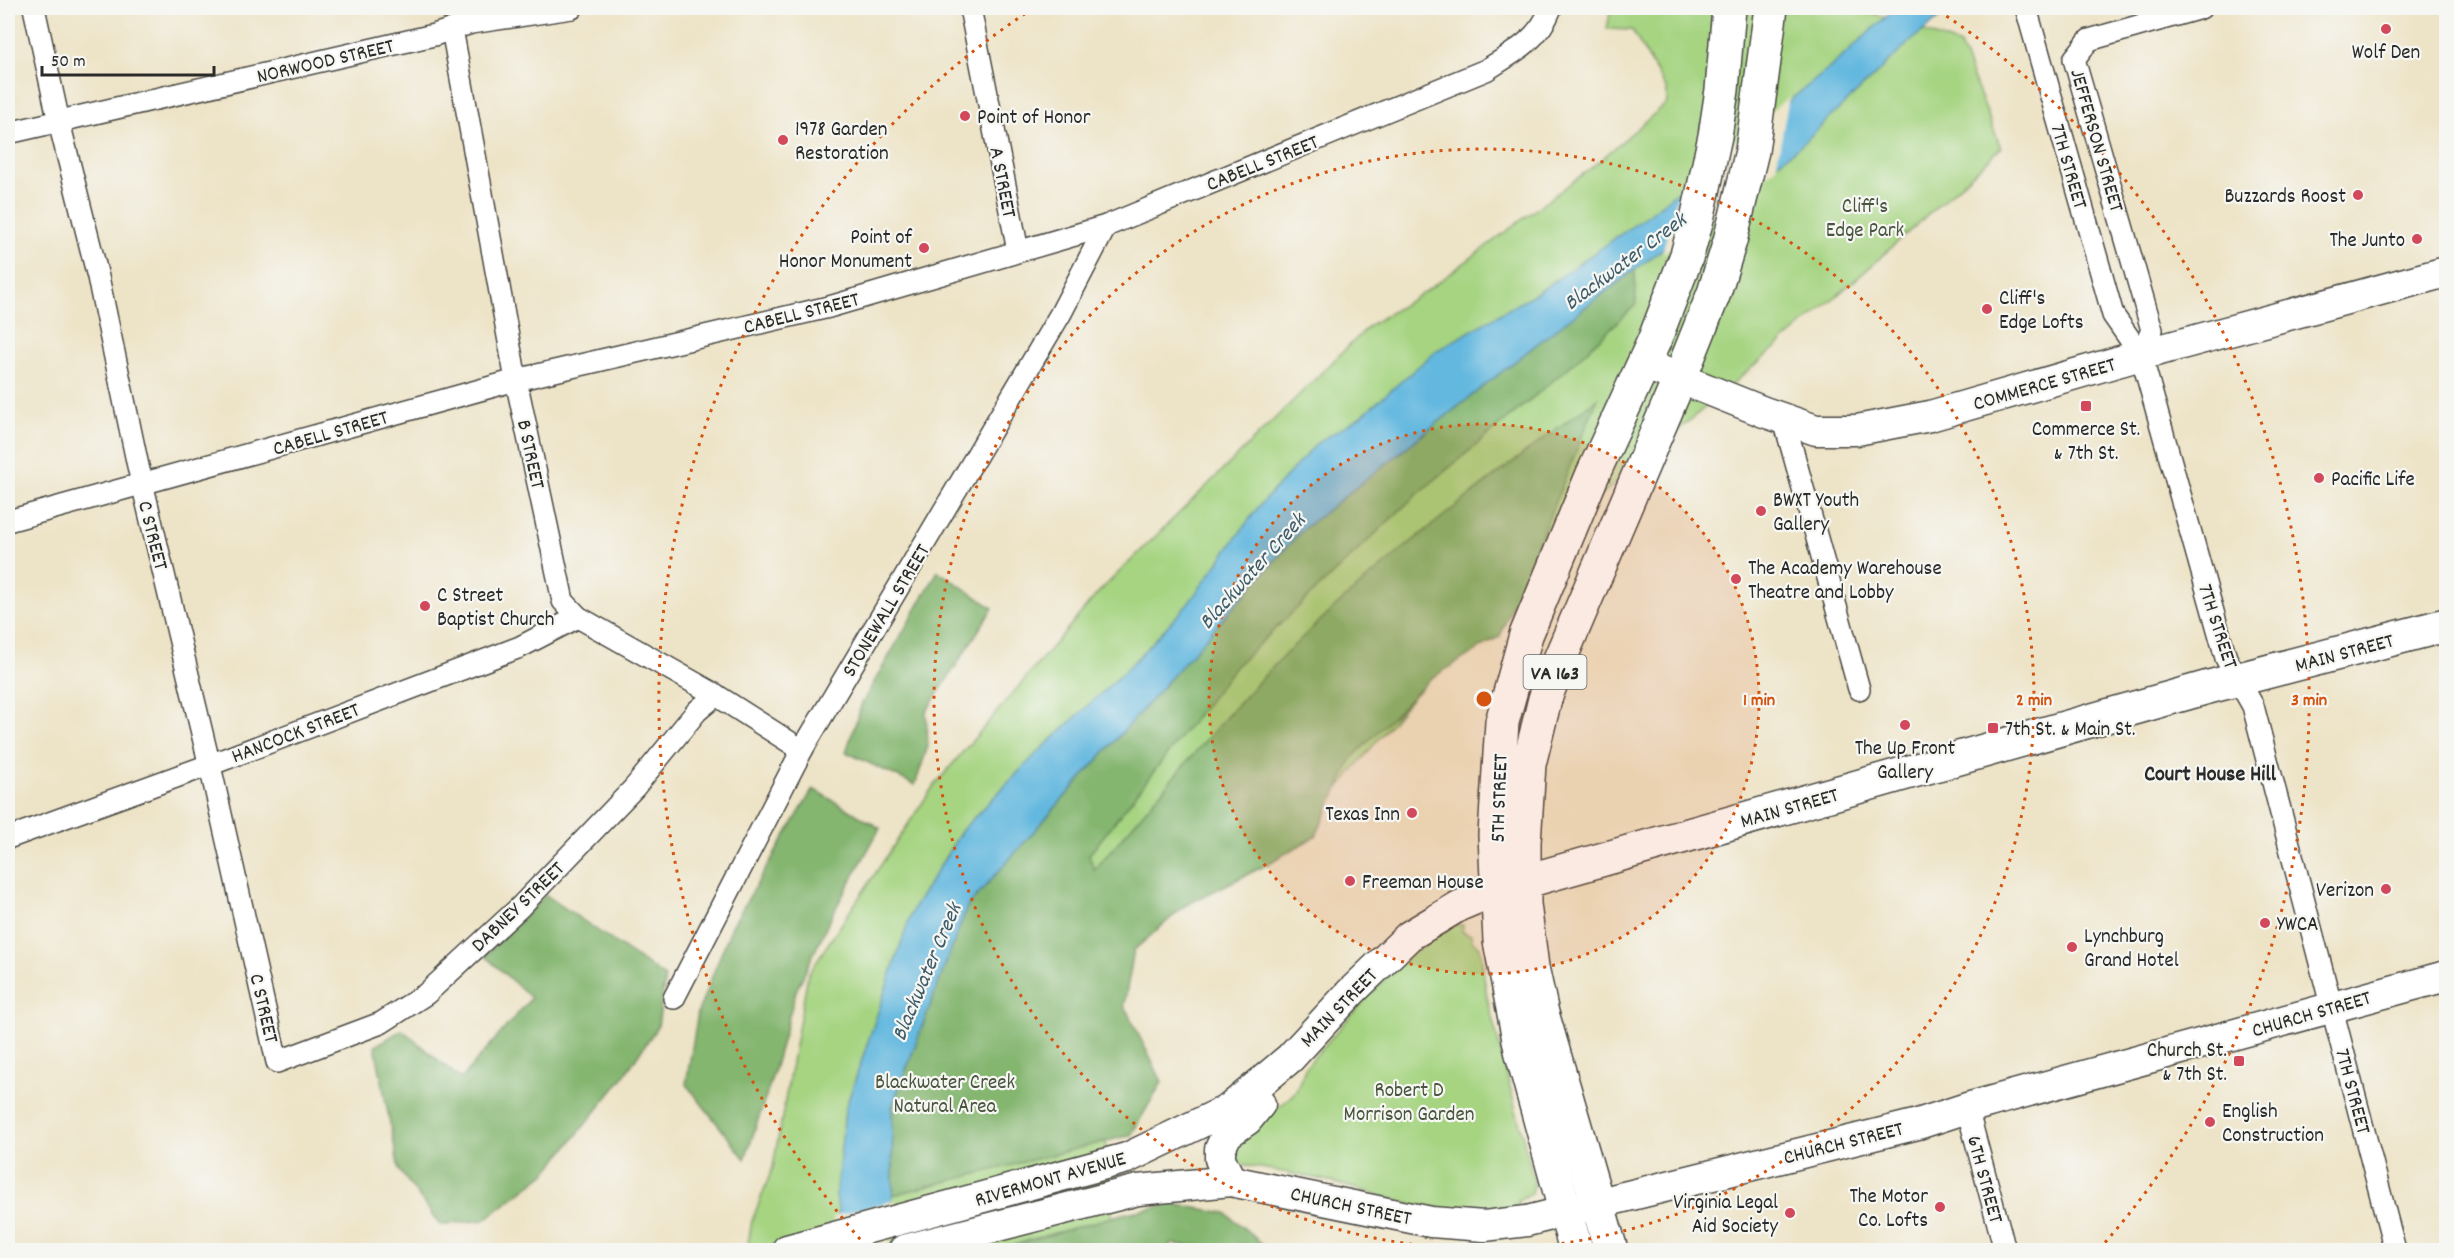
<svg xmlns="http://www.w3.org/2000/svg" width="2454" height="1258" viewBox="0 0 2454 1258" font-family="Dekko,sans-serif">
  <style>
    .green { fill: #a6d481; stroke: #688056; stroke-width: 1.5 }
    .forest { fill: #84b66f; stroke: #58704d; stroke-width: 1.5 }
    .water { fill: #63b8df; stroke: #477285; stroke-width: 1.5 }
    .pier { fill: #ede3c6 }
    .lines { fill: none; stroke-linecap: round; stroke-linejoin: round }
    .street-casing { stroke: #484742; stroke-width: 24 }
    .secondary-casing { stroke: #484742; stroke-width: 33 }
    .primary-casing { stroke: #484742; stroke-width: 36 }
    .street { stroke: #fff; stroke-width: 21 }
    .secondary { stroke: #fff; stroke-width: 30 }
    .primary { stroke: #fff; stroke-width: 33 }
    .ring { fill: none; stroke: #d5540f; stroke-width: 3; stroke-dasharray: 3 6 }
    .poi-dot { fill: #d1495b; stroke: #f6f6f2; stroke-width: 2 }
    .labels { text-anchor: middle; stroke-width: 4.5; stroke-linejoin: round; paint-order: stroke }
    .shield { fill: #f6f6f2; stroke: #686867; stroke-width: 1.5 }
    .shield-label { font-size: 20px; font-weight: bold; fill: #2b2b2b }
    .poi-label { font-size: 21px; fill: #2b2b2b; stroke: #f6f6f2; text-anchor: start }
    .street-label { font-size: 21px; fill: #2b2b2b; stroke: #f6f6f2 }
    .park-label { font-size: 21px; fill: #4a5540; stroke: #f6f6f2 }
    .water-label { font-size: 22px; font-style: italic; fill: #3f5c6a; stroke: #f6f6f2 }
    .neighbourhood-label { font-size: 22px; font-weight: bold; fill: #2b2b2b; stroke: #f6f6f2 }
    .centre { fill: #d5540f; stroke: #f6f6f2; stroke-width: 3 }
    .ring-label { font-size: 18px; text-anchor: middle; font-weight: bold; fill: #d5540f; stroke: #f6f6f2; stroke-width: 4.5; stroke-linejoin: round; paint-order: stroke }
  </style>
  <rect width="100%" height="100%" fill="#f6f6f2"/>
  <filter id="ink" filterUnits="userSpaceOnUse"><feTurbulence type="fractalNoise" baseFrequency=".0167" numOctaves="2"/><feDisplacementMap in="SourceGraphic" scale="12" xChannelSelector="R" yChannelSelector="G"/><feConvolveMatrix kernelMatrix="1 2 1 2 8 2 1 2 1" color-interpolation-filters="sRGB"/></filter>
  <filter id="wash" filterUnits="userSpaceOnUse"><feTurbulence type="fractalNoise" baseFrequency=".008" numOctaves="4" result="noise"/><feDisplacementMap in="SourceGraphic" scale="24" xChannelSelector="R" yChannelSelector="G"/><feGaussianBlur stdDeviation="1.35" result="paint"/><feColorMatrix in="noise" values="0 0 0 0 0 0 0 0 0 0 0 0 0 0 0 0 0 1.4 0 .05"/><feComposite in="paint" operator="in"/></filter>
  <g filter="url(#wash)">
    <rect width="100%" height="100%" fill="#ede3c6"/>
    <!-- green -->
    <g class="green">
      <polygon points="1611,8 1859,8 1960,45 2001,148 1860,276 1520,564 1321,810 1196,860 1111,975 1101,1079 1114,1238 1110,1250 747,1250 752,1221 773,1167 808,974 933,787 1098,593 1370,325 1428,290 1591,168 1667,103 1667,90 1632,30 1607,29"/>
      <polygon points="1454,925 1463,925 1462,932 1471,935 1472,941 1480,947 1487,998 1534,1180 1532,1194 1518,1201 1520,1210 1466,1212 1413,1205 1325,1180 1241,1164 1236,1158 1234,1146 1256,1122 1283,1104 1296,1091 1305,1069 1315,1056 1374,990 1409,956"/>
    </g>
    <!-- forest -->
    <g class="forest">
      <path d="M1635 270 1636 305 1568 368 1412 499 1235 667 1089 855 1094 870C1172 781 1246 686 1334 608 1418 533 1508 465 1598 398L1500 636 1430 679 1352 758 1316 836 1264 866 1186 905 1134 950 1124 1005 1162 1082 1131 1135 893 1195 892 1107 967 907 1301 531 1552 332Z"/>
      <polygon points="938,571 993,608 926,712 928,746 915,785 846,752 862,703"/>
      <polygon points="813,789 880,828 832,915 796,991 770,1084 745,1159 686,1084 698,1012 732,926"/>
      <polygon points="546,895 665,977 658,1026 622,1079 546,1173 484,1220 440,1225 399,1170 375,1046 402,1030 461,1079 531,998 485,956"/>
      <polygon points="1172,1204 1226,1213 1266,1247 1253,1250 1170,1244 1168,1250 995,1250 1126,1213"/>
    </g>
    <!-- water -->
    <polygon class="water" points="1896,8 1951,8 1910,42 1800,146 1552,332 1301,531 967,907 892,1107 893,1195 885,1250 832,1250 838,1210 836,1195 845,1110 912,911 962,830 1034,756 1128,668 1188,604 1259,506 1317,443 1360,417 1436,351 1543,289 1648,215 1826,71"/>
    <!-- pier -->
    <g class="pier">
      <polygon points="1789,97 1776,168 1662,254 1680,185"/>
      <polygon points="896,1200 888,1250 829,1250 834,1216"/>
    </g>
  </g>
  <g filter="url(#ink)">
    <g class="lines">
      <defs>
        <g id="street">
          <polyline points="34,8 59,122 98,277 138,466 213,779 277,1062 381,1023 426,994 520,907 634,788 697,711 716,695"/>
          <polyline points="970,8 1018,251"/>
          <polyline points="2026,8 2113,315 2141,355 2226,658 2253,706 2395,1250"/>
          <polyline points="452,29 516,380 563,601 578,617 716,695 802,750"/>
          <polyline points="8,133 434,35 471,23 572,8"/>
          <polyline points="2141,355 2152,330 2074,59 2089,40 2201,8"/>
          <polyline points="1784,420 1859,689"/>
          <path d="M8 521 516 380 829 307 1106 226 1486 70C1513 53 1539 40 1551 8"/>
          <polyline points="8,838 220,761 520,647 578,617"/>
          <polyline points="674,998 802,750 1061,313 1106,226"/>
          <polyline points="1967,1108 2005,1250"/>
        </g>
        <g id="secondary">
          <polyline points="1644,364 1764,412 1816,430 1857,430 1930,416 2141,355 2446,272"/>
          <polyline points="1231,1181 1220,1159 1220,1149 1227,1134 1247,1120 1260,1104"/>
          <polyline points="787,1250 1127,1158 1229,1109 1290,1058 1351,992 1409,936 1459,906 1497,890"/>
          <polyline points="904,1250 1138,1190 1231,1181 1431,1222 1484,1226 1527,1221 1918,1124 1967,1108 2446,976"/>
        </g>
        <g id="primary">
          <polyline points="1502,888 2205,688 2446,625"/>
          <polyline points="1576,1250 1521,1050 1500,941 1495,835 1502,722 1526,635 1592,476 1654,341 1687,255 1698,215 1715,136 1722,90 1729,8"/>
          <polyline points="1611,1250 1542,1013 1532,967 1524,904 1524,842 1529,764 1545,699 1560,659 1680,378 1714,293 1730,241 1752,151 1771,8"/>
        </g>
      </defs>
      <!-- street casing -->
      <use href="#street" class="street-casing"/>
      <!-- secondary casing -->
      <use href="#secondary" class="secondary-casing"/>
      <!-- primary casing -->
      <use href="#primary" class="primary-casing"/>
      <!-- street -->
      <use href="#street" class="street"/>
      <!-- secondary -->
      <use href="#secondary" class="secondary"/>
      <!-- primary -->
      <use href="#primary" class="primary"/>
    </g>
  </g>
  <!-- distance rings -->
  <circle cx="1484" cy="699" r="275" fill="#d5540f" fill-opacity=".12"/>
  <g class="ring">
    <circle cx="1484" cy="699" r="275"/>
    <circle cx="1484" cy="699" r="550"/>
    <path d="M866 1246A825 825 0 0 1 1029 11M1939 11A825 825 0 0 1 2102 1246"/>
  </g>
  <!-- markers -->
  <g class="poi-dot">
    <circle cx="2386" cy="29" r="6"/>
    <circle cx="965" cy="116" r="6"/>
    <circle cx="783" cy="140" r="6"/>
    <circle cx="2358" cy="195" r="6"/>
    <circle cx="2417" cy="239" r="6"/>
    <circle cx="924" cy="248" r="6"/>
    <circle cx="1987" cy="309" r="6"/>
    <rect x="2080" y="400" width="12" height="12" rx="3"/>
    <circle cx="2319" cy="478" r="6"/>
    <circle cx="1761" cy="511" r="6"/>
    <circle cx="1736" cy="579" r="6"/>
    <circle cx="425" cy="606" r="6"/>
    <circle cx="1905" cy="725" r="6"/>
    <rect x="1987" y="722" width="12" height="12" rx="3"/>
    <circle cx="1412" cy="813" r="6"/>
    <circle cx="1350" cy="881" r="6"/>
    <circle cx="2386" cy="889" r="6"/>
    <circle cx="2265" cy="923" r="6"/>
    <circle cx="2072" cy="947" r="6"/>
    <rect x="2233" y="1055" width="12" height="12" rx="3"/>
    <circle cx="2210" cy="1122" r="6"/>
    <circle cx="1940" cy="1207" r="6"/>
    <circle cx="1790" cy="1213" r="6"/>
  </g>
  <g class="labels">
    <!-- shield labels -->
    <rect class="shield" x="1523.5" y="655" width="63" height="34" rx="4.5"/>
    <g class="shield-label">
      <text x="1555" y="679">VA 163</text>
    </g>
    <!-- poi labels -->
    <g class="poi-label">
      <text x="2386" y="58" text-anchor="middle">Wolf Den</text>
      <text x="977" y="123">Point of Honor</text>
      <text x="795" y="135">1978 Garden<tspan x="795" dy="24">Restoration</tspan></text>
      <text x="2346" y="202" text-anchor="end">Buzzards Roost</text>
      <text x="912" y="243" text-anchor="end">Point of<tspan x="912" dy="24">Honor Monument</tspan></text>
      <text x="2405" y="246" text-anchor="end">The Junto</text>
      <text x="1999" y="304">Cliff's<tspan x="1999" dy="24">Edge Lofts</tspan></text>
      <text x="2086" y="435" text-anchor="middle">Commerce St.<tspan x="2086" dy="24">&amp; 7th St.</tspan></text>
      <text x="2331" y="485">Pacific Life</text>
      <text x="1773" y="506">BWXT Youth<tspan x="1773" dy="24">Gallery</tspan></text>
      <text x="1748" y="574">The Academy Warehouse<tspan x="1748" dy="24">Theatre and Lobby</tspan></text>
      <text x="437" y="601">C Street<tspan x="437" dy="24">Baptist Church</tspan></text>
      <text x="2005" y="735">7th St. &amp; Main St.</text>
      <text x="1905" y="754" text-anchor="middle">The Up Front<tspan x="1905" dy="24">Gallery</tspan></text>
      <text x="1400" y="820" text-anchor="end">Texas Inn</text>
      <text x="1362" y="888">Freeman House</text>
      <text x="2374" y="896" text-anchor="end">Verizon</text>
      <text x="2277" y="930">YWCA</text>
      <text x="2084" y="942">Lynchburg<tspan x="2084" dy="24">Grand Hotel</tspan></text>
      <text x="2227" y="1056" text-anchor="end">Church St.<tspan x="2227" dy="24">&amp; 7th St.</tspan></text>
      <text x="2222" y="1117">English<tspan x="2222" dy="24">Construction</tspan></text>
      <text x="1928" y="1202" text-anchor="end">The Motor<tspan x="1928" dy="24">Co. Lofts</tspan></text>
      <text x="1778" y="1208" text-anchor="end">Virginia Legal<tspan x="1778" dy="24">Aid Society</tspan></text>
    </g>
    <!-- street labels -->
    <g class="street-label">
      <text transform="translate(325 60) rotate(-13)" y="7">NORWOOD STREET</text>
      <text transform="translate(2098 140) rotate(74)" y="7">JEFFERSON STREET</text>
      <text transform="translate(1262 162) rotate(-22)" y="7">CABELL STREET</text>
      <text transform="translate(2070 166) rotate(74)" y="7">7TH STREET</text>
      <text transform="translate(1004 182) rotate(79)" y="7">A STREET</text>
      <text transform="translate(801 312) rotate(-14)" y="7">CABELL STREET</text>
      <text transform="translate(2044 383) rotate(-16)" y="7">COMMERCE STREET</text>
      <text transform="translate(330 432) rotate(-16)" y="7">CABELL STREET</text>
      <text transform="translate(532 454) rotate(78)" y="7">B STREET</text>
      <text transform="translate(154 535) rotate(76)" y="7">C STREET</text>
      <text transform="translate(885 610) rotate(-59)" y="7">STONEWALL STREET</text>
      <text transform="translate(2219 626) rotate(72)" y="7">7TH STREET</text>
      <text transform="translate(2344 652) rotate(-15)" y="7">MAIN STREET</text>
      <text transform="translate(295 732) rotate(-21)" y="7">HANCOCK STREET</text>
      <text transform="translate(1498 798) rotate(-88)" y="7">5TH STREET</text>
      <text transform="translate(1789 807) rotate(-16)" y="7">MAIN STREET</text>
      <text transform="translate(517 906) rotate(-44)" y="7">DABNEY STREET</text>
      <text transform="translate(1338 1007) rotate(-46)" y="7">MAIN STREET</text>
      <text transform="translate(265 1008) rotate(77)" y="7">C STREET</text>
      <text transform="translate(2311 1013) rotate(-16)" y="7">CHURCH STREET</text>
      <text transform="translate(2354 1091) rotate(75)" y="7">7TH STREET</text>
      <text transform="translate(1843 1142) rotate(-14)" y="7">CHURCH STREET</text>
      <text transform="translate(1050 1178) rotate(-16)" y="7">RIVERMONT AVENUE</text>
      <text transform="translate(1986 1179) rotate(75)" y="7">6TH STREET</text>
      <text transform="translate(1351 1205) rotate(12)" y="7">CHURCH STREET</text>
    </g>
    <!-- park labels -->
    <g class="park-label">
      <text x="1865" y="212">Cliff's<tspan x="1865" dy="24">Edge Park</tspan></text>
      <text x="945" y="1088">Blackwater Creek<tspan x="945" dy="24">Natural Area</tspan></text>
      <text x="1409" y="1096">Robert D<tspan x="1409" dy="24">Morrison Garden</tspan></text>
    </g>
    <!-- water labels -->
    <g class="water-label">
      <text transform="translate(1624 260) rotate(-37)" y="8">Blackwater Creek</text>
      <text transform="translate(1251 570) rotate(-48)" y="8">Blackwater Creek</text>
      <text transform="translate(925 971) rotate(-67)" y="8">Blackwater Creek</text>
    </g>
    <!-- neighbourhood labels -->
    <g class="neighbourhood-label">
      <text x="2210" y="780">Court House Hill</text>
    </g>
  </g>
  <circle cx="1484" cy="699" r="9" class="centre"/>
  <g class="ring-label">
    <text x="1759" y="705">1 min</text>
    <text x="2034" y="705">2 min</text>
    <text x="2309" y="705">3 min</text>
  </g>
  <!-- margin -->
  <rect width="2454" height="1258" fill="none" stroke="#f6f6f2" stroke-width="30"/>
  <!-- scale -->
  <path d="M42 66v9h172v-9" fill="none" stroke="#2b2b2b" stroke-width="3"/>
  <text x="51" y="66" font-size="18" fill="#2b2b2b" stroke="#f6f6f2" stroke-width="4.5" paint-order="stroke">50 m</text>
</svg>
